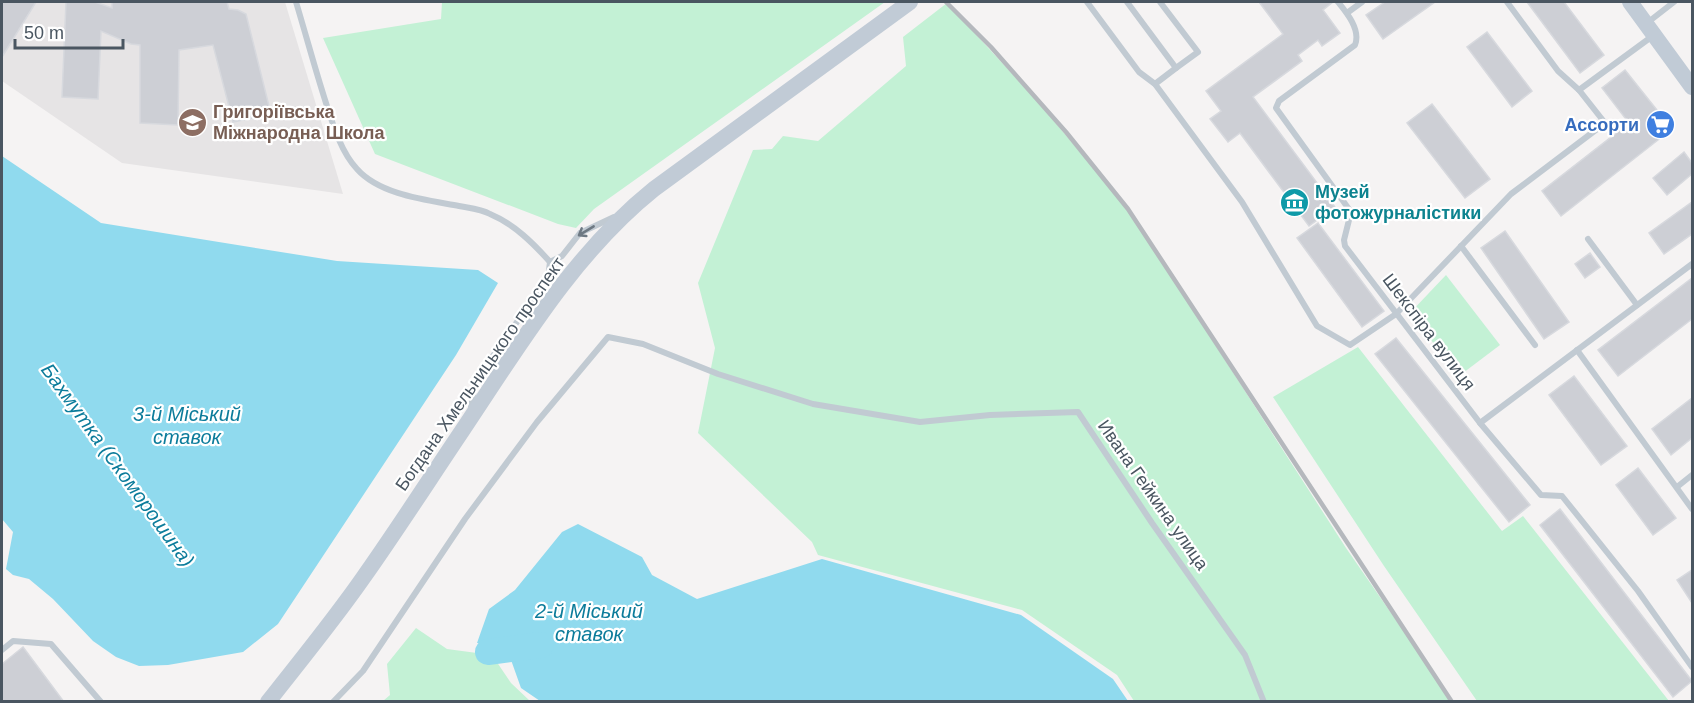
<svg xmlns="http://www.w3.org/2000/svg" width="1694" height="703" viewBox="0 0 1694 703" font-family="Helvetica,sans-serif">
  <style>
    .education { fill: #e6e4e5 }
    .green { fill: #c3f1d5 }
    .water { fill: #90daee }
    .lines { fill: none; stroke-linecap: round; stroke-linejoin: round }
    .river { stroke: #90daee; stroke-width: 26 }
    .building { fill: #cdcfd5; stroke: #d7d9de; stroke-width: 1.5 }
    .lane { stroke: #c1cad2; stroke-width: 6 }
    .secondary { stroke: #c1cbd6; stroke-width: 16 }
    .rail { stroke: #b5b8bd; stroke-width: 4.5 }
    .oneway { stroke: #6e7983 }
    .labels { text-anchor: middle; stroke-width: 4.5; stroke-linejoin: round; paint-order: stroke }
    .education-label { font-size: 18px; font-weight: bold; fill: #785e54; stroke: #fff; text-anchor: start }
    .shop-label { font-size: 18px; font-weight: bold; fill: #366cbe; stroke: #fff; text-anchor: end }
    .culture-label { font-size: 18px; font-weight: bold; fill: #0d838f; stroke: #fff; text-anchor: start }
    .street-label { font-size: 18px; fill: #4a5661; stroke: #fff }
    .water-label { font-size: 20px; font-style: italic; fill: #0c7c9b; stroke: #fff }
  </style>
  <rect width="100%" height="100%" fill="#f5f3f3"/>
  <!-- education -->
  <polygon class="education" points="2,2 285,2 343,194 122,163 2,81"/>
  <!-- green -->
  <g class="green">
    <polygon points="442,2 885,2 594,209 576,228 558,224 375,154 323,38 441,19"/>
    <polygon points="947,3 1037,101 1127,208 1346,548 1452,701 1134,701 1117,675 1022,610 818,555 812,542 698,433 715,348 698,283 753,150 772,149 783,136 818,141 906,66 903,37"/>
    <polygon points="1446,275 1500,345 1459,376 1410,313"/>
    <polygon points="1358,347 1502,531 1523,516 1669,701 1477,701 1384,566 1273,397"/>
    <polygon points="416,628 447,649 492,655 511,683 530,701 383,701 390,695 387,664"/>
  </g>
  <!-- water -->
  <g class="water">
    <polygon points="2,156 101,223 337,261 478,270 498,283 456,355 278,624 243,652 168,665 139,666 116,657 93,641 53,599 29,579 13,575 6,569 13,532 2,519"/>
    <polygon points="578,524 642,557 652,575 697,599 822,559 1021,615 1113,679 1128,701 665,702 664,700 655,702 540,701 521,688 505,643 477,643 489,609 515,590 562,532"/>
  </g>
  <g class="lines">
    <!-- river -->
    <polyline class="river" points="488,652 541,645"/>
  </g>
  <!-- building -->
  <g class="building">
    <polygon points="2,2 36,2 2,57"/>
    <polygon points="66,2 95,2 112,8 112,2 227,2 229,9 238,10 246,14 271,114 233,122 213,45 179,50 178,125 140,123 140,45 131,44 101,31 98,99 62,97"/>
    <polygon points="1259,2 1333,2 1323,10 1340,33 1322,46 1318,40 1298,55 1302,61 1253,97 1335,207 1309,226 1240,133 1228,142 1210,119 1221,111 1206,91 1283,34"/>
    <polygon points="1385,2 1435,2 1383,39 1366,15"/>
    <polygon points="1527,2 1564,2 1604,55 1580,73"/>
    <polygon points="1487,32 1532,91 1512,107 1467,47"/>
    <polygon points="1625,70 1672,129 1561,216 1542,191 1629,123 1602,88"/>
    <polygon points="1432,104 1490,179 1465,198 1407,123"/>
    <polygon points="1684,152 1692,163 1692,174 1667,195 1653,178"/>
    <polygon points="1692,202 1692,234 1664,254 1649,233"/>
    <polygon points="1318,223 1384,311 1362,327 1297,238"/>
    <polygon points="1505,231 1569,322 1544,339 1481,248"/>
    <polygon points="1590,253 1600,267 1585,278 1575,264"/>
    <polygon points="1692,278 1692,319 1618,376 1598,350"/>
    <polygon points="1396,338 1530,505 1509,522 1375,354"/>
    <polygon points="1574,376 1627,446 1601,465 1549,395"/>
    <polygon points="1692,398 1692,438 1671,455 1652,429"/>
    <polygon points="1638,468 1676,518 1653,535 1616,485"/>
    <polygon points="1560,509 1692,681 1673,697 1540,525"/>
    <polygon points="1692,570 1692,603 1677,580"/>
    <polygon points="23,647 64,702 2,702 2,664"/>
  </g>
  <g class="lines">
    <!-- lane -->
    <g class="lane">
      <path d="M296 2C306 35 315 69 326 103 333 125 341 152 357 169 380 195 427 200 459 206 469 208 481 209 490 214 514 224 533 243 550 262"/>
      <polyline points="1087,2 1139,72 1155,84 1242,202 1317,326 1350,345 1396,314 1511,194 1605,123 1579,90 1654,35"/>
      <polyline points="1127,2 1176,68 1155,84"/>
      <polyline points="1160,2 1198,52 1176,68"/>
      <path d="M1338 2C1347 13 1361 30 1355 45L1279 101 1276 108 1351 212 1344 240 1345 246 1480 423 1541 495 1562 496 1638 591 1692 667"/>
      <polyline points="1507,2 1558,71 1579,90"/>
      <polyline points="1347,13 1362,2"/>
      <polyline points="1647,23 1674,2"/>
      <polyline points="1588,239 1637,305"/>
      <polyline points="1461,246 1535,345"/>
      <polyline points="550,262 562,256 580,233 614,217"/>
      <polyline points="1577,350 1692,509"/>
      <polyline points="471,406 476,380 548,278 550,262"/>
      <polyline points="1480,423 1692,264"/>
      <polyline points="1677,487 1692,475"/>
      <polyline points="2,650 13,641 51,644 101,702"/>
      <polyline points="333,702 363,671 465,519 537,422 608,337 643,344 718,374 813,404 920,422 990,415 1078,412 1152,523 1245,655 1264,702"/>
    </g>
    <!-- secondary -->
    <g class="secondary">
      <polyline points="1630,2 1692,87"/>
      <path d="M268 702C300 661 333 621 363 578 397 530 429 480 462 431 519 346 573 254 654 189L910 2"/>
    </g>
    <!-- rail -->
    <polyline class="rail" points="946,2 991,47 1066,132 1128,209 1452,702"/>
  </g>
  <!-- one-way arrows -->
  <defs><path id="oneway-shaft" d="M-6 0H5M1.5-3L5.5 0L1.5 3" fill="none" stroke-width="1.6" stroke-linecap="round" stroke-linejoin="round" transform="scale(1.5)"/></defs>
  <use class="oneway" href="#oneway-shaft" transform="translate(586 231) rotate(149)"/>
  <!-- icons -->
  <defs>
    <symbol id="school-disc" viewBox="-11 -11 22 22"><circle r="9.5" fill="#8d6e63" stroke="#fff"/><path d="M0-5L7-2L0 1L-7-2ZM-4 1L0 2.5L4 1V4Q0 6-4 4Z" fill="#fff"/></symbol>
    <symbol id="supermarket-disc" viewBox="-11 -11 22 22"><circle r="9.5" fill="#3f7fe0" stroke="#fff"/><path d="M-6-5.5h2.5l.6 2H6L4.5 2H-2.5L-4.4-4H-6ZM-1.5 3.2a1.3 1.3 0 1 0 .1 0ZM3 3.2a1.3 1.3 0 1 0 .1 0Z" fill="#fff"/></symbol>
    <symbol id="museum-disc" viewBox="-11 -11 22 22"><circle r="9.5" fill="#0f9aa8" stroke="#fff"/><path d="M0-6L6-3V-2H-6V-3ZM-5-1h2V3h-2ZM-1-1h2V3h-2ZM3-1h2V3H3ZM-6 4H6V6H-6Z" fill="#fff"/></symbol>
  </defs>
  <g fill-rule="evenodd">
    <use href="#school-disc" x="176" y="106" width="33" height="33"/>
    <use href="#supermarket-disc" x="1644" y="108" width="33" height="33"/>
    <use href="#museum-disc" x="1278" y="186" width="33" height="33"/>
  </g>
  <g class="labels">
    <!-- education labels -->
    <g class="education-label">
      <text x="213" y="118">Григоріївська<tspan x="213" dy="21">Міжнародна Школа</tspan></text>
    </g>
    <!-- shop labels -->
    <g class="shop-label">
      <text x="1639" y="131">Ассорти</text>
    </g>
    <!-- culture labels -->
    <g class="culture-label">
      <text x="1315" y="198">Музей<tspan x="1315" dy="21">фотожурналістики</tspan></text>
    </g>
    <!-- street labels -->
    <g class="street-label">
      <text transform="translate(1429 332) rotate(53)" y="6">Шекспіра вулиця</text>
      <text transform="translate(480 374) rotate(-55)" y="6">Богдана Хмельницького проспект</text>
      <text transform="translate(1153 495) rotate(55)" y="6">Ивана Гейкина улица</text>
    </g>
    <!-- water labels -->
    <g class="water-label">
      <text x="187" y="421">3-й Міський<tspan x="187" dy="23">ставок</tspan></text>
      <text transform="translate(118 465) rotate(54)" y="7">Бахмутка (Скоморошина)</text>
      <text x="589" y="618">2-й Міський<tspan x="589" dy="23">ставок</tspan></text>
    </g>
  </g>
  <!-- border -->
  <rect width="1694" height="703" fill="none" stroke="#4a5661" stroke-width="6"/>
  <!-- scale -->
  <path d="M15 39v9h108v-9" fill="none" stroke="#4a5661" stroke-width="3"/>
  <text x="24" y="39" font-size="18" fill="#4a5661" stroke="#ffffff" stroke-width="4.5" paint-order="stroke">50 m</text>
</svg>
